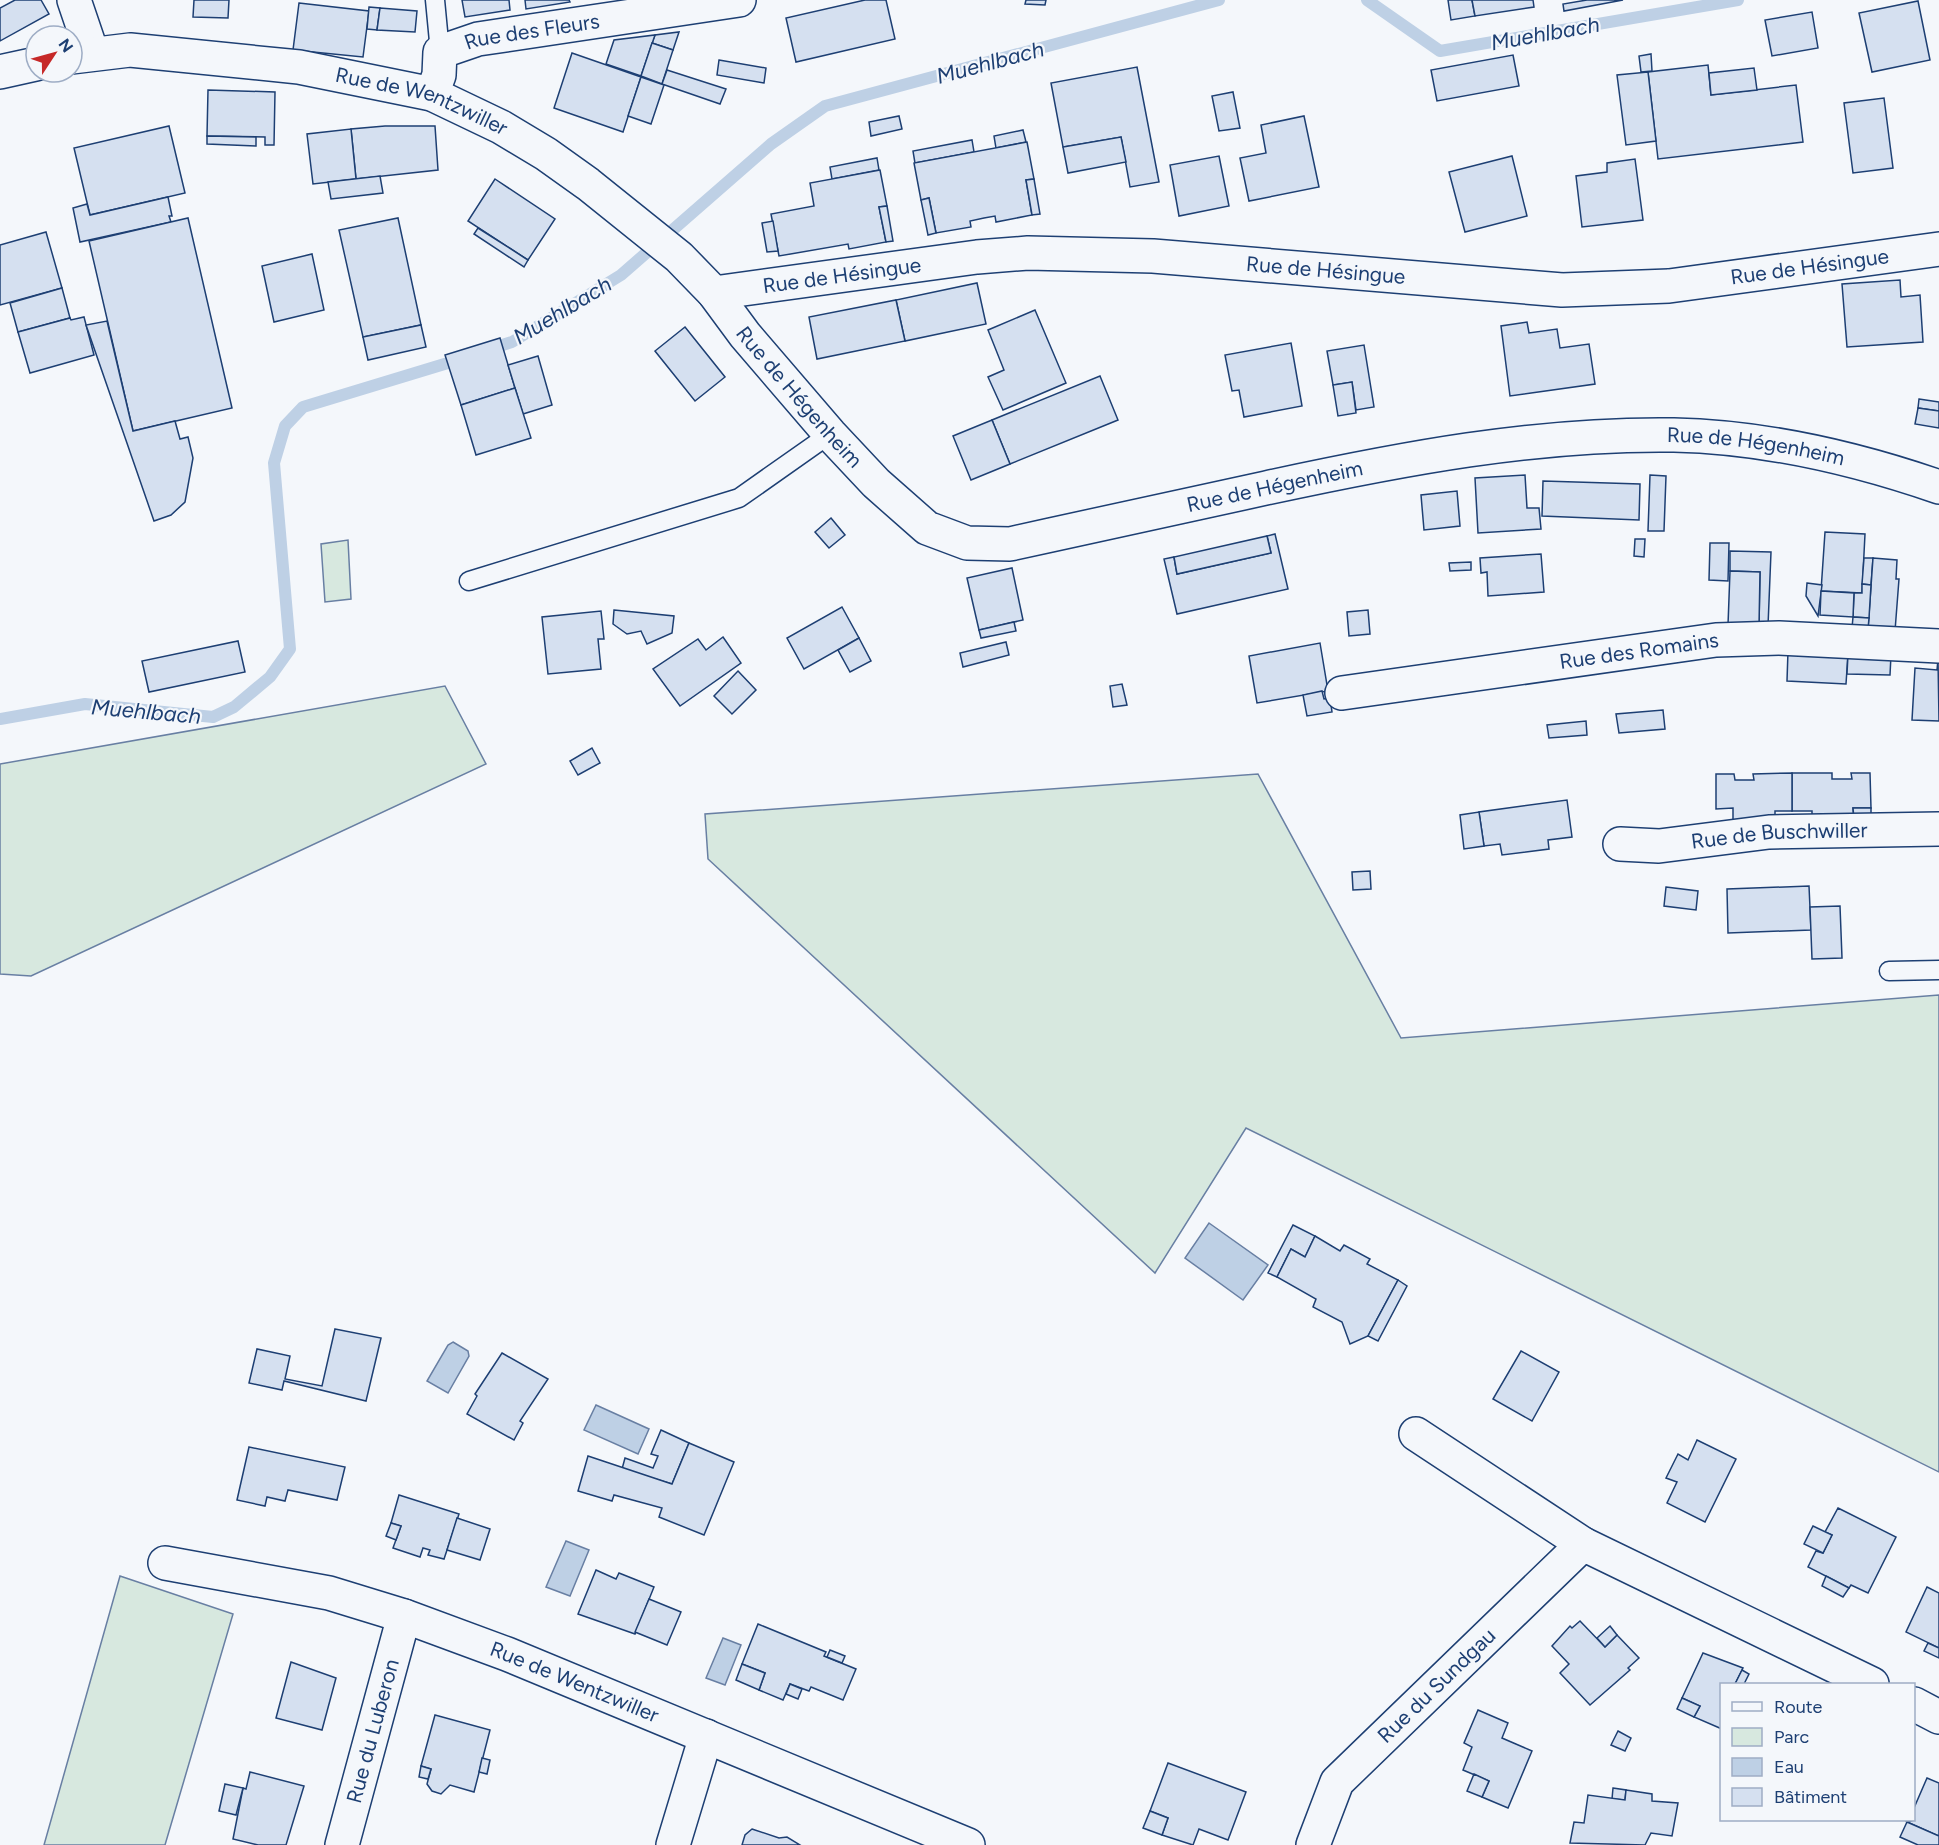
<svg xmlns="http://www.w3.org/2000/svg" width="1939" height="1845" viewBox="0 0 1939 1845" font-family="Figtree,sans-serif">
  <style>
    .green { fill: #d7e8df; stroke: #687fa3; stroke-width: 1.5 }
    .water { fill: #bed0e5; stroke: #687fa3; stroke-width: 1.5 }
    .lines { fill: none; stroke-linecap: round; stroke-linejoin: round }
    .stream { stroke: #bed0e5; stroke-width: 12 }
    .building { fill: #d5e0f0; stroke: #1d3f73; stroke-width: 1.5 }
    .service-casing { stroke: #1d3f73; stroke-width: 21 }
    .minor-casing { stroke: #1d3f73; stroke-width: 36 }
    .tertiary-casing { stroke: #1d3f73; stroke-width: 36 }
    .service { stroke: #f4f7fb; stroke-width: 18 }
    .minor { stroke: #f4f7fb; stroke-width: 33 }
    .tertiary { stroke: #f4f7fb; stroke-width: 33 }
    .labels { text-anchor: middle; stroke-width: 4.5; stroke-linejoin: round; paint-order: stroke }
    .street-label { font-size: 21px; fill: #1d3f73; stroke: #f4f7fb }
    .water-label { font-size: 22px; font-style: italic; fill: #1d3f73; stroke: #f4f7fb }
  </style>
  <rect width="100%" height="100%" fill="#f4f7fb"/>
  <!-- green -->
  <g class="green">
    <polygon points="348,540 351,599 325,602 321,544"/>
    <polygon points="445,686 486,764 31,976 0,974 0,764"/>
    <polygon points="1258,774 1401,1038 1939,995 1939,1472 1246,1128 1155,1273 708,859 705,814"/>
    <polygon points="120,1576 233,1614 165,1845 44,1845"/>
  </g>
  <!-- water -->
  <g class="water">
    <polygon points="1209,1223 1268,1265 1243,1300 1185,1258"/>
    <polygon points="453,1342 468,1351 469,1356 448,1393 427,1381 448,1345"/>
    <polygon points="596,1405 649,1429 638,1454 584,1430"/>
    <polygon points="566,1541 589,1550 570,1596 546,1587"/>
    <polygon points="723,1638 741,1645 725,1685 706,1678"/>
  </g>
  <g class="lines">
    <!-- stream -->
    <g class="stream">
      <polyline points="1367,0 1440,51 1738,0"/>
      <polyline points="486,350 512,342 621,275 771,144 825,106 1219,0"/>
      <polyline points="0,719 85,704 213,717 234,707 270,677 290,649 274,463 285,426 303,407 461,359"/>
    </g>
  </g>
  <!-- building -->
  <g class="building">
    <polygon points="15,0 41,0 49,14 0,41 0,8"/>
    <polygon points="194,0 229,0 228,18 193,17"/>
    <polygon points="462,0 509,0 510,10 465,17"/>
    <polygon points="525,0 569,0 570,2 526,9"/>
    <polygon points="865,0 886,0 895,39 796,62 786,18"/>
    <polygon points="1026,0 1046,0 1045,5 1025,4"/>
    <polygon points="1448,0 1472,0 1475,16 1451,20"/>
    <polygon points="1472,0 1533,0 1534,7 1475,16"/>
    <polygon points="1587,0 1623,0 1564,11 1563,4"/>
    <polygon points="1918,1 1930,60 1872,72 1859,13"/>
    <polygon points="299,3 369,11 363,57 293,50"/>
    <polygon points="369,7 380,8 377,30 367,29"/>
    <polygon points="380,8 417,11 415,32 377,30"/>
    <polygon points="1812,12 1818,48 1772,56 1765,20"/>
    <polygon points="679,32 673,50 652,43 655,35"/>
    <polygon points="655,35 641,76 606,64 614,40"/>
    <polygon points="652,43 673,50 662,84 641,76"/>
    <polygon points="572,53 641,77 623,132 554,108"/>
    <polygon points="1651,54 1652,71 1641,72 1639,56"/>
    <polygon points="1513,55 1519,86 1437,101 1431,70"/>
    <polygon points="719,60 766,68 764,83 717,75"/>
    <polygon points="1708,65 1711,95 1796,85 1803,142 1658,159 1648,72"/>
    <polygon points="1137,67 1159,182 1130,187 1121,137 1063,147 1051,83"/>
    <polygon points="1754,68 1757,90 1711,95 1709,73"/>
    <polygon points="667,70 726,89 720,104 662,84"/>
    <polygon points="1648,72 1656,141 1626,145 1617,75"/>
    <polygon points="641,77 664,85 651,124 628,116"/>
    <polygon points="208,90 275,92 274,145 265,145 265,137 207,136"/>
    <polygon points="1233,92 1240,128 1219,131 1212,96"/>
    <polygon points="1884,98 1893,168 1853,173 1844,103"/>
    <polygon points="899,116 902,129 871,136 869,122"/>
    <polygon points="1304,116 1319,187 1249,201 1240,158 1266,153 1261,125"/>
    <polygon points="169,126 185,193 90,215 74,148"/>
    <polygon points="385,126 435,126 438,170 356,179 351,129"/>
    <polygon points="351,129 356,179 313,184 307,134"/>
    <polygon points="1023,130 1026,142 996,148 994,136"/>
    <polygon points="207,136 256,137 256,146 207,144"/>
    <polygon points="1121,137 1126,162 1068,173 1063,147"/>
    <polygon points="972,140 974,152 915,163 913,151"/>
    <polygon points="1027,142 1034,179 1026,180 1032,215 996,222 995,216 984,218 970,221 971,227 936,233 929,198 921,200 914,163"/>
    <polygon points="1219,156 1229,206 1179,216 1170,165"/>
    <polygon points="1512,156 1527,216 1465,232 1449,172"/>
    <polygon points="877,158 879,170 832,179 830,167"/>
    <polygon points="1635,159 1643,220 1582,227 1576,176 1607,172 1607,163"/>
    <polygon points="880,170 887,206 879,207 886,242 849,249 848,244 779,256 771,214 814,206 810,183"/>
    <polygon points="380,176 383,193 331,199 328,182"/>
    <polygon points="495,179 555,219 528,260 468,221"/>
    <polygon points="1034,179 1040,214 1032,215 1026,180"/>
    <polygon points="168,197 172,216 169,216 171,222 80,242 73,208 87,204 90,215"/>
    <polygon points="929,198 936,233 928,235 921,200"/>
    <polygon points="887,206 893,241 886,242 879,207"/>
    <polygon points="188,218 232,408 133,431 89,241"/>
    <polygon points="398,218 421,325 363,337 339,230"/>
    <polygon points="773,221 778,251 767,252 762,223"/>
    <polygon points="478,228 528,260 524,267 474,234"/>
    <polygon points="46,232 62,288 0,305 0,245"/>
    <polygon points="312,254 324,310 274,322 262,266"/>
    <polygon points="1900,280 1901,297 1920,295 1923,342 1847,347 1842,284"/>
    <polygon points="977,283 986,324 905,341 896,300"/>
    <polygon points="62,288 70,318 18,332 10,303"/>
    <polygon points="896,300 905,341 817,359 809,317"/>
    <polygon points="1035,310 1066,383 1003,410 988,377 1004,370 988,330"/>
    <polygon points="84,317 94,355 30,373 18,332 70,318 71,320"/>
    <polygon points="107,321 133,431 175,421 180,439 188,437 193,458 185,502 171,515 154,521 86,325"/>
    <polygon points="1527,322 1529,333 1557,329 1560,348 1589,344 1595,384 1510,396 1501,326"/>
    <polygon points="421,325 426,347 368,360 363,337"/>
    <polygon points="685,327 725,377 695,401 655,351"/>
    <polygon points="500,338 515,388 461,405 445,355"/>
    <polygon points="1291,343 1302,406 1244,417 1239,390 1232,391 1225,355"/>
    <polygon points="1364,345 1374,407 1356,410 1352,382 1333,385 1327,351"/>
    <polygon points="538,356 552,405 523,414 508,365"/>
    <polygon points="1100,376 1118,420 1010,464 992,420"/>
    <polygon points="1352,382 1356,413 1338,416 1333,385"/>
    <polygon points="515,388 531,438 476,455 461,405"/>
    <polygon points="1919,399 1939,402 1939,411 1918,408"/>
    <polygon points="1918,408 1939,411 1939,428 1915,424"/>
    <polygon points="992,420 1010,464 971,480 953,436"/>
    <polygon points="1525,475 1527,508 1539,508 1541,529 1478,533 1475,478"/>
    <polygon points="1650,475 1666,476 1664,531 1648,531"/>
    <polygon points="1543,481 1640,484 1639,520 1542,516"/>
    <polygon points="1457,491 1460,526 1424,530 1421,495"/>
    <polygon points="831,518 845,535 829,548 815,532"/>
    <polygon points="1825,532 1865,534 1862,593 1821,591"/>
    <polygon points="1275,534 1288,589 1177,614 1164,559 1174,557 1177,574 1271,553 1267,536"/>
    <polygon points="1267,536 1271,553 1177,574 1174,557"/>
    <polygon points="1635,539 1645,539 1644,557 1634,556"/>
    <polygon points="1710,543 1729,543 1728,581 1709,580"/>
    <polygon points="1730,551 1771,552 1768,626 1759,626 1760,572 1730,571"/>
    <polygon points="1541,554 1544,592 1488,596 1487,572 1481,573 1480,558"/>
    <polygon points="1864,558 1873,558 1871,585 1862,584"/>
    <polygon points="1873,558 1897,560 1896,579 1899,579 1895,631 1868,629"/>
    <polygon points="1471,562 1471,570 1450,571 1449,563"/>
    <polygon points="1012,568 1023,620 979,630 967,578"/>
    <polygon points="1730,571 1760,572 1759,626 1728,625"/>
    <polygon points="1807,583 1822,585 1818,616 1806,596"/>
    <polygon points="1862,584 1871,585 1869,618 1853,617 1854,593 1862,593"/>
    <polygon points="1821,591 1854,593 1853,617 1820,615"/>
    <polygon points="842,607 859,638 804,669 787,638"/>
    <polygon points="614,610 674,616 672,633 647,644 641,631 627,634 613,624"/>
    <polygon points="1368,610 1370,634 1349,636 1347,612"/>
    <polygon points="601,611 604,639 598,639 601,669 548,674 542,617"/>
    <polygon points="1853,617 1869,618 1868,629 1852,628"/>
    <polygon points="1014,622 1016,631 981,638 979,630"/>
    <polygon points="723,637 741,663 680,706 653,669 698,639 706,650"/>
    <polygon points="859,638 871,661 850,672 838,650"/>
    <polygon points="238,641 245,672 149,692 142,661"/>
    <polygon points="1006,642 1009,655 963,667 960,653"/>
    <polygon points="1320,643 1328,691 1257,703 1249,656"/>
    <polygon points="1788,651 1848,654 1846,684 1787,681"/>
    <polygon points="1848,654 1891,655 1890,675 1847,674"/>
    <polygon points="1938,659 1939,721 1912,720 1915,668 1937,670"/>
    <polygon points="738,671 756,690 732,714 714,696"/>
    <polygon points="1122,684 1127,705 1113,707 1110,686"/>
    <polygon points="1322,691 1324,699 1330,698 1332,712 1307,716 1303,695"/>
    <polygon points="1663,710 1665,729 1619,733 1616,714"/>
    <polygon points="1586,721 1587,735 1549,738 1547,725"/>
    <polygon points="592,748 600,763 578,775 570,761"/>
    <polygon points="1792,773 1832,773 1832,779 1852,779 1851,773 1870,773 1871,808 1853,808 1854,819 1812,820 1812,811 1792,811"/>
    <polygon points="1792,773 1792,811 1775,811 1775,820 1733,820 1733,808 1716,809 1716,774 1734,774 1735,780 1754,780 1753,774"/>
    <polygon points="1567,800 1572,837 1548,840 1549,849 1502,855 1500,844 1484,846 1479,812"/>
    <polygon points="1853,808 1871,808 1871,819 1854,819"/>
    <polygon points="1479,812 1484,846 1464,849 1460,815"/>
    <polygon points="1370,871 1371,889 1353,890 1352,872"/>
    <polygon points="1809,886 1811,930 1728,933 1727,889"/>
    <polygon points="1666,887 1698,891 1696,910 1664,906"/>
    <polygon points="1840,906 1842,958 1812,959 1810,907"/>
    <polygon points="1293,1225 1315,1236 1305,1257 1291,1249 1277,1277 1268,1273"/>
    <polygon points="1315,1236 1340,1251 1344,1245 1370,1259 1367,1264 1398,1280 1368,1336 1350,1344 1342,1322 1313,1307 1316,1299 1277,1277 1291,1249 1305,1257"/>
    <polygon points="1398,1280 1407,1286 1378,1341 1368,1336"/>
    <polygon points="335,1329 381,1338 366,1401 284,1381 282,1390 249,1383 257,1349 290,1356 285,1379 322,1386"/>
    <polygon points="1521,1351 1559,1372 1532,1421 1493,1399"/>
    <polygon points="502,1353 548,1379 520,1421 523,1423 514,1440 467,1414 477,1396 475,1394"/>
    <polygon points="661,1430 689,1443 672,1484 622,1469 625,1458 653,1468 658,1456 651,1454"/>
    <polygon points="1697,1440 1736,1459 1705,1522 1667,1503 1677,1482 1666,1478 1678,1454 1688,1460"/>
    <polygon points="689,1443 734,1462 704,1535 659,1517 662,1508 614,1495 612,1501 578,1491 588,1456 672,1484"/>
    <polygon points="249,1447 345,1467 337,1500 288,1490 285,1501 267,1497 265,1506 237,1500"/>
    <polygon points="399,1495 459,1514 444,1559 428,1555 430,1550 423,1548 420,1557 393,1548 401,1526 391,1523"/>
    <polygon points="1838,1508 1896,1537 1868,1593 1851,1585 1849,1588 1808,1567 1816,1551 1823,1553 1832,1535 1825,1532"/>
    <polygon points="457,1518 490,1529 480,1560 447,1550"/>
    <polygon points="391,1523 401,1526 396,1540 386,1536"/>
    <polygon points="1813,1526 1832,1535 1823,1553 1804,1544"/>
    <polygon points="596,1570 616,1579 619,1573 654,1587 635,1634 578,1614"/>
    <polygon points="1826,1576 1849,1588 1843,1597 1822,1586"/>
    <polygon points="1927,1587 1939,1593 1939,1648 1906,1632"/>
    <polygon points="649,1599 681,1612 667,1645 635,1632"/>
    <polygon points="1580,1621 1605,1647 1617,1635 1639,1658 1628,1668 1630,1670 1590,1705 1560,1673 1569,1664 1552,1646 1570,1626 1572,1628"/>
    <polygon points="758,1624 826,1652 824,1656 856,1669 843,1700 811,1687 809,1691 790,1684 783,1700 759,1690 765,1673 742,1664"/>
    <polygon points="1610,1626 1617,1635 1605,1647 1597,1638"/>
    <polygon points="1928,1643 1939,1648 1939,1658 1924,1651"/>
    <polygon points="830,1650 845,1656 842,1663 827,1657"/>
    <polygon points="1703,1653 1743,1668 1735,1684 1722,1684 1722,1729 1694,1717 1700,1706 1682,1698"/>
    <polygon points="291,1662 336,1678 322,1730 276,1718"/>
    <polygon points="742,1664 765,1673 759,1690 736,1680"/>
    <polygon points="1742,1670 1749,1674 1744,1684 1735,1684"/>
    <polygon points="790,1684 802,1689 798,1699 786,1694"/>
    <polygon points="1682,1698 1700,1706 1694,1717 1677,1709"/>
    <polygon points="1478,1710 1508,1723 1502,1738 1532,1751 1508,1808 1482,1797 1489,1781 1463,1770 1472,1747 1464,1743"/>
    <polygon points="435,1715 490,1730 474,1792 450,1785 441,1794 432,1791 427,1784 431,1769 421,1766"/>
    <polygon points="1618,1731 1631,1738 1625,1751 1611,1745"/>
    <polygon points="482,1758 490,1760 487,1774 479,1772"/>
    <polygon points="1168,1763 1246,1792 1228,1840 1199,1829 1193,1845 1162,1835 1168,1818 1150,1811"/>
    <polygon points="421,1766 431,1769 428,1779 419,1777"/>
    <polygon points="250,1772 304,1786 286,1845 258,1845 233,1839 243,1788 246,1789"/>
    <polygon points="1474,1774 1489,1781 1482,1797 1467,1791"/>
    <polygon points="1927,1778 1939,1783 1939,1836 1907,1822 1914,1820 1914,1808"/>
    <polygon points="225,1784 243,1788 236,1815 219,1811"/>
    <polygon points="1613,1788 1626,1790 1625,1800 1612,1799"/>
    <polygon points="1626,1790 1652,1794 1652,1801 1678,1803 1672,1836 1651,1833 1645,1845 1570,1843 1574,1822 1584,1823 1588,1795 1625,1800"/>
    <polygon points="1150,1811 1168,1818 1162,1835 1143,1828"/>
    <polygon points="1907,1822 1939,1836 1939,1845 1918,1845 1900,1837"/>
    <polygon points="752,1829 779,1838 787,1837 800,1845 742,1845 745,1835"/>
  </g>
  <g class="lines">
    <defs>
      <g id="service">
        <polyline points="435,0 440,52"/>
        <polyline points="469,581 739,498 830,434"/>
        <polyline points="1889,971 1939,970"/>
      </g>
      <g id="minor">
        <polyline points="74,0 92,53"/>
        <path id="s1" d="M432 94 439 75 440 52 478 39 739 0"/>
        <path id="s2" d="M1342 693 1716 640 1779 638 1939 646"/>
        <path id="s3" d="M1620 844 1659 846 1769 832 1939 829"/>
        <polyline points="1416,1434 1583,1544"/>
        <path id="s4" d="M165 1563 329 1593 404 1616 507 1654 968 1845"/>
        <polyline points="1914,1704 1939,1717"/>
        <path id="s5" d="M342 1845 404 1616"/>
        <polyline points="673,1845 706,1736"/>
        <path id="s6" d="M1313 1845 1337 1782 1583 1544 1872 1684"/>
      </g>
      <g id="tertiary">
        <path id="s7" d="M72 57 130 50 299 67 432 94 501 127 546 154 588 184 679 257 714 293 745 335 830 434 876 483 927 528 967 543 1010 544C1095 525 1180 507 1266 488 1400 459 1536 433 1674 435 1764 437 1855 458 1939 487"/>
        <polyline points="0,72 36,64"/>
        <path id="s8" d="M714 293 977 257 1028 253 1153 256 1562 290 1669 286 1939 249"/>
      </g>
    </defs>
    <!-- service casing -->
    <use href="#service" class="service-casing"/>
    <!-- minor casing -->
    <use href="#minor" class="minor-casing"/>
    <!-- tertiary casing -->
    <use href="#tertiary" class="tertiary-casing"/>
    <!-- service -->
    <use href="#service" class="service"/>
    <!-- minor -->
    <use href="#minor" class="minor"/>
    <!-- tertiary -->
    <use href="#tertiary" class="tertiary"/>
  </g>
  <g class="labels">
    <!-- street labels -->
    <g class="street-label">
      <text dy="7" stroke="none"><textPath href="#s1" startOffset="138">Rue des Fleurs</textPath></text>
      <text dy="7" stroke="none"><textPath href="#s7" startOffset="356">Rue de Wentzwiller</textPath></text>
      <text dy="7" stroke="none"><textPath href="#s8" startOffset="1101">Rue de Hésingue</textPath></text>
      <text dy="7" stroke="none"><textPath href="#s8" startOffset="615">Rue de Hésingue</textPath></text>
      <text dy="7" stroke="none"><textPath href="#s8" startOffset="129">Rue de Hésingue</textPath></text>
      <text dy="7" stroke="none"><textPath href="#s7" startOffset="846">Rue de Hégenheim</textPath></text>
      <text dy="7" stroke="none"><textPath href="#s7" startOffset="1872">Rue de Hégenheim</textPath></text>
      <text dy="7" stroke="none"><textPath href="#s7" startOffset="1386">Rue de Hégenheim</textPath></text>
      <text dy="7" stroke="none"><textPath href="#s2" startOffset="300">Rue des Romains</textPath></text>
      <text dy="7" stroke="none"><textPath href="#s3" startOffset="160">Rue de Buschwiller</textPath></text>
      <text dy="7" stroke="none"><textPath href="#s4" startOffset="428">Rue de Wentzwiller</textPath></text>
      <text dy="7" stroke="none"><textPath href="#s6" startOffset="206">Rue du Sundgau</textPath></text>
      <text dy="7" stroke="none"><textPath href="#s5" startOffset="118">Rue du Luberon</textPath></text>
    </g>
    <!-- water labels -->
    <g class="water-label">
      <text transform="translate(1545 33) rotate(-10)" y="8">Muehlbach</text>
      <text transform="translate(990 62) rotate(-15)" y="8">Muehlbach</text>
      <text transform="translate(562 310) rotate(-31)" y="8">Muehlbach</text>
      <text transform="translate(146 711) rotate(5)" y="8">Muehlbach</text>
    </g>
  </g>
  <!-- legend -->
  <rect x="1720" y="1683" width="195" height="138" fill="#f4f7fb" stroke="#9eadc5" stroke-width="1.5"/>
  <rect x="1732" y="1702" width="30" height="9" fill="#f4f7fb" stroke="#9eadc5" stroke-width="1.5"/>
  <text x="1774" y="1713" font-size="18" fill="#1d3f73">Route</text>
  <rect x="1732" y="1728" width="30" height="18" fill="#d7e8df" stroke="#9eadc5" stroke-width="1.5"/>
  <text x="1774" y="1743" font-size="18" fill="#1d3f73">Parc</text>
  <rect x="1732" y="1758" width="30" height="18" fill="#bed0e5" stroke="#9eadc5" stroke-width="1.5"/>
  <text x="1774" y="1773" font-size="18" fill="#1d3f73">Eau</text>
  <rect x="1732" y="1788" width="30" height="18" fill="#d5e0f0" stroke="#9eadc5" stroke-width="1.5"/>
  <text x="1774" y="1803" font-size="18" fill="#1d3f73">Bâtiment</text>
  <!-- north arrow -->
  <g transform="translate(54 54) rotate(54)"><circle r="28" fill="#f4f7fb" stroke="#9eadc5" stroke-width="1.5"/>
  <path d="M0-4.5L10 22L0 15L-10 22Z" fill="#c62828"/>
  <text y="-9" font-size="16" font-weight="bold" text-anchor="middle" fill="#1d3f73">N</text>
  </g>
</svg>
